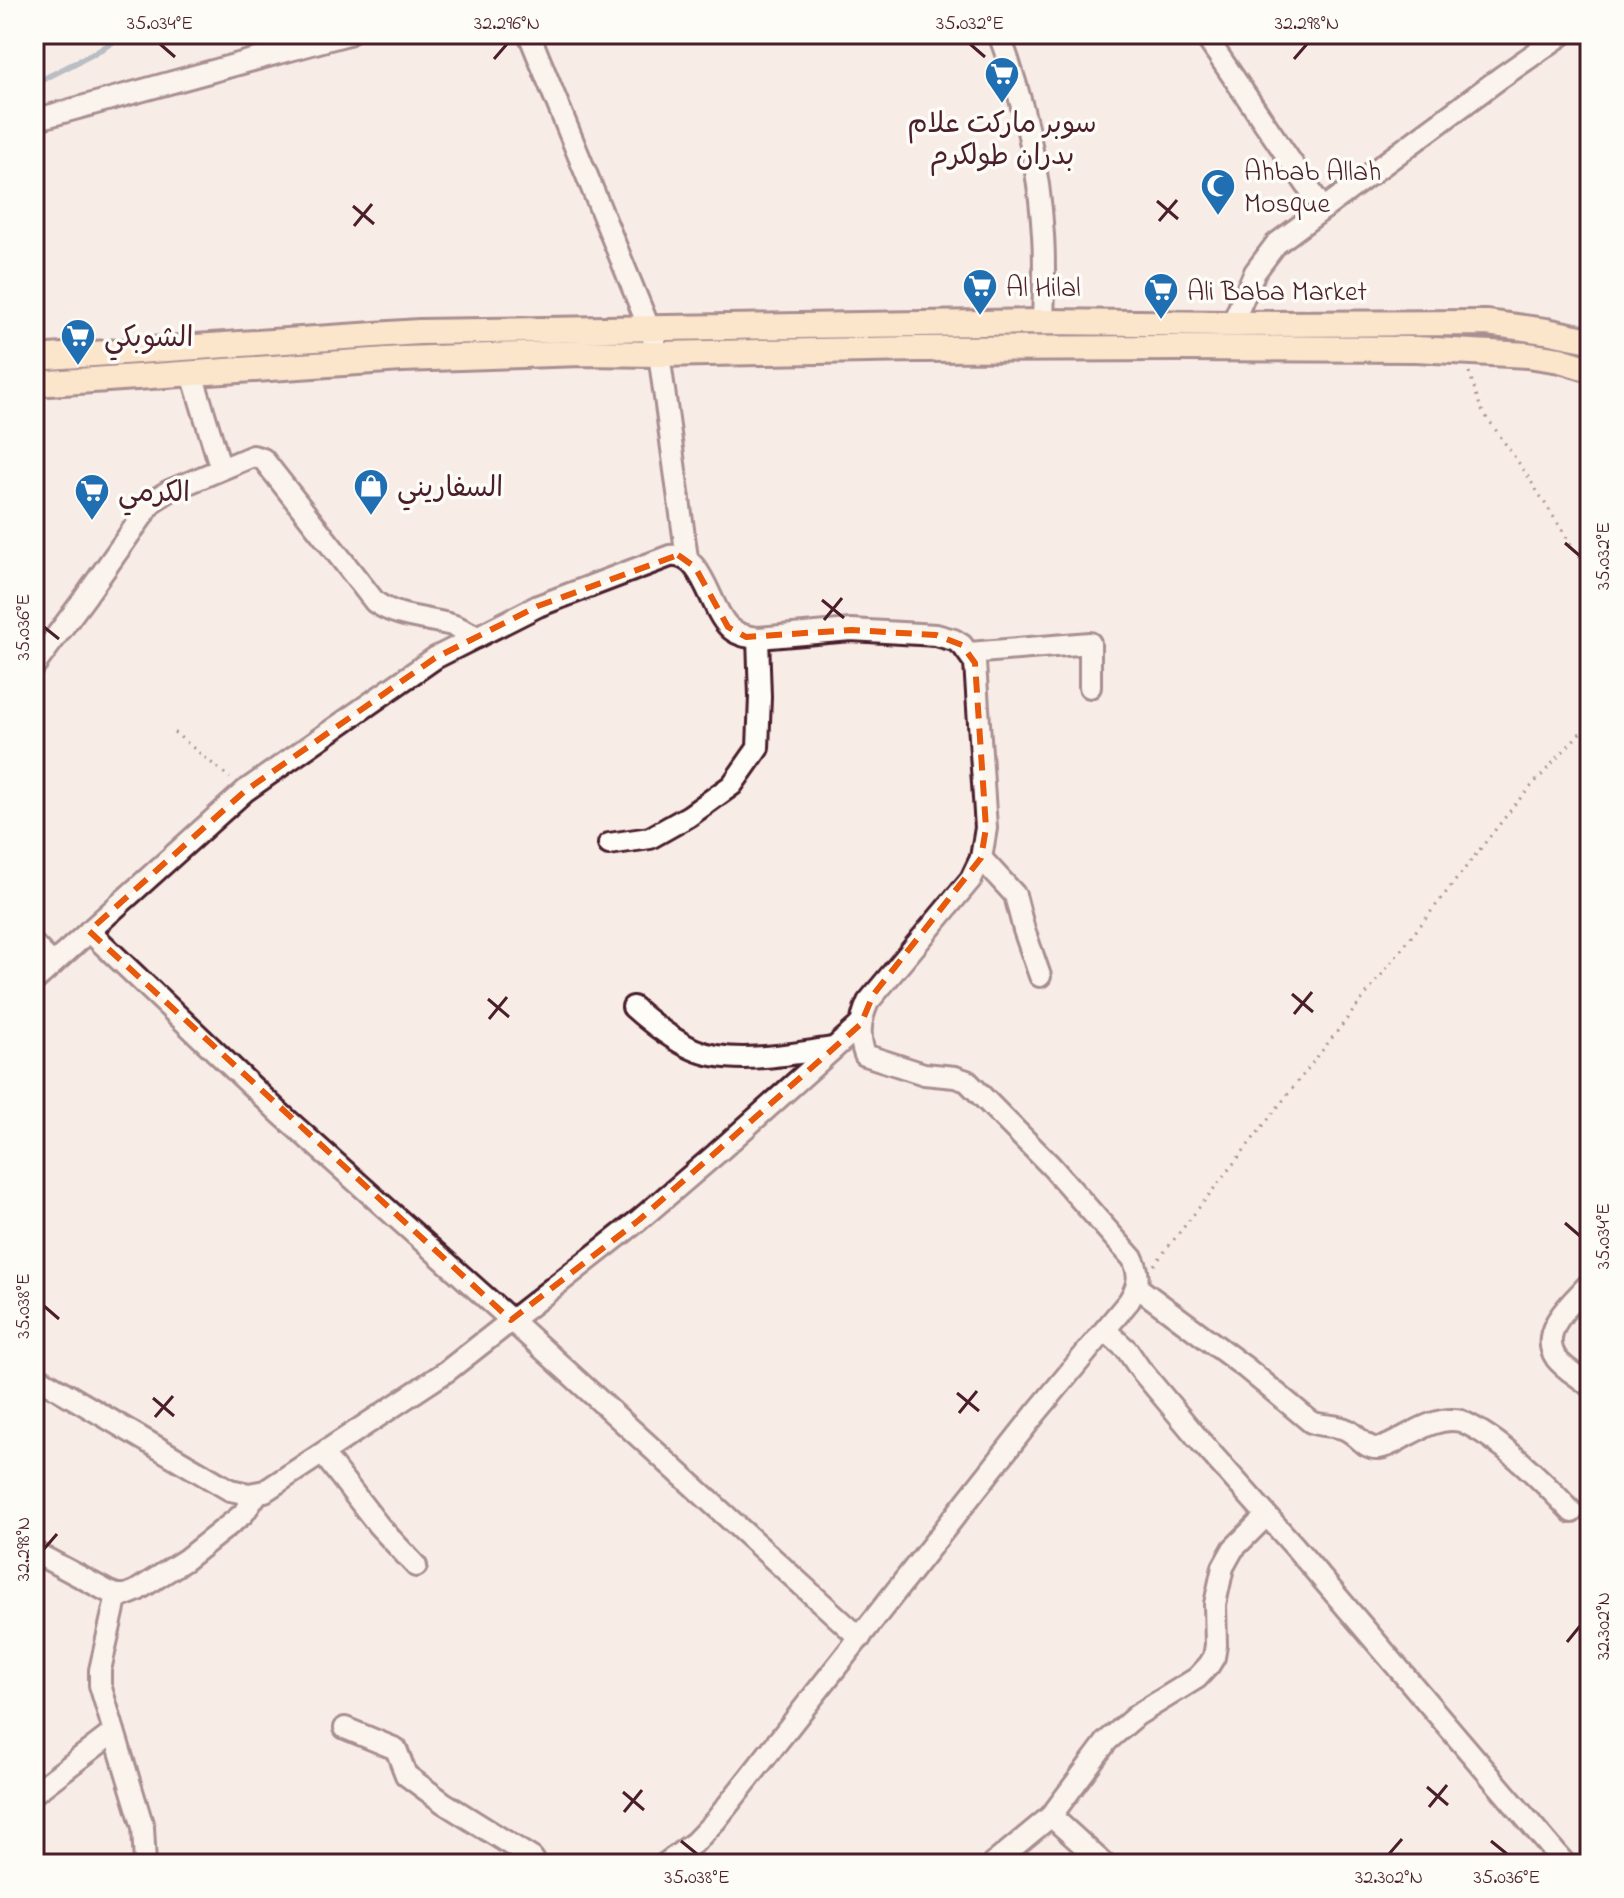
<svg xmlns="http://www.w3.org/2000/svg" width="1624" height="1898" viewBox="0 0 1624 1898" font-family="'Indie Flower','Playpen Sans Arabic',sans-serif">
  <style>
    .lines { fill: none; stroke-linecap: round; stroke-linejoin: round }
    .stream { stroke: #6e849c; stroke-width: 6 }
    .minor-casing { stroke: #4a1f2b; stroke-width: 26 }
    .major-casing { stroke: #4a1f2b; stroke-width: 30 }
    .path { stroke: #4a1f2b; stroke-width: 3; stroke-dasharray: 2 6; stroke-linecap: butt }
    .minor { stroke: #fdfcf7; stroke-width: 20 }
    .major { stroke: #fedbac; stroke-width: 24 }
    .marked { fill: none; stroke: #e8590c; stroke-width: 6; stroke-dasharray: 16 10; stroke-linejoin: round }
    .ticks { fill: none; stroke: #4a1f2b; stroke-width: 3 }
    .labels { text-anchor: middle; stroke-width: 7; stroke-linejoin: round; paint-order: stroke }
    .poi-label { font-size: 28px; fill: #4a1f2b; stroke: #fdfcf7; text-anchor: start }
    .neatline { fill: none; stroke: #4a1f2b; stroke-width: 3 }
    .ticks-label { font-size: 20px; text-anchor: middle; fill: #4a1f2b }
  </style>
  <rect width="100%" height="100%" fill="#f8ece6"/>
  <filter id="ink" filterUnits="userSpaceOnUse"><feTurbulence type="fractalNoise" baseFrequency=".0125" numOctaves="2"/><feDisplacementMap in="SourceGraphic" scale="16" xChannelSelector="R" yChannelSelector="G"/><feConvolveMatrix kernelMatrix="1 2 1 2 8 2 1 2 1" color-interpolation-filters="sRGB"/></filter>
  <g filter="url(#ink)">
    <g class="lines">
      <!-- stream -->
      <polyline class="stream" points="34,84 95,53 126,34"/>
      <defs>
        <g id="minor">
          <polyline points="529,34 650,330 659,354 687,558"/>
          <path d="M999 34C1023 99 1039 165 1043 235 1045 264 1044 293 1043 322"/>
          <polyline points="1204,34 1323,209"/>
          <polyline points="34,120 348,34"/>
          <polyline points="1232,324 1255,272 1276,244 1500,78 1563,34"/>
          <polyline points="192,374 221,469"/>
          <polyline points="969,653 1090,643 1090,687"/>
          <path d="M34 666 86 596 153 501 169 491 253 456 263 459 375 602C398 618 422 617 448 624 458 626 468 632 477 637"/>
          <polyline points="609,844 650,838 689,816 732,785 758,748 760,697 758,638"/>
          <polyline points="981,858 1015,895 1024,930 1040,976"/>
          <polyline points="89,931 282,1115 511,1320 860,1638"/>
          <polyline points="34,945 53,964"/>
          <path d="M34 981 245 791 435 658 538 606 670 556C703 552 709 607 728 626 736 635 747 637 758 638L851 630 936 635 954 640 962 645 975 663 986 828 981 858 971 879 868 1002C860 1020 858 1036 865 1055L924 1074 955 1077 967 1081 1051 1166 1133 1259C1141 1276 1138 1286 1129 1301L1036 1413 716 1820 695 1842 665 1864"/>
          <path d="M633 1007C651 1023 671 1039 693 1049 732 1067 794 1053 834 1048"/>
          <path d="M1590 1283C1574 1301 1537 1330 1556 1358 1564 1369 1580 1377 1590 1386"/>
          <path d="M1137 1287 1246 1368 1311 1422C1323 1427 1336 1424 1347 1430 1359 1436 1364 1449 1379 1448 1388 1447 1395 1442 1402 1438 1419 1429 1441 1416 1461 1421 1501 1439 1542 1480 1572 1512"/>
          <polyline points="1105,1330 1127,1350 1140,1369 1201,1442 1295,1547 1565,1864"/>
          <polyline points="34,1375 230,1490 249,1494 265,1491 447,1371 639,1220 716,1154 861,1024"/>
          <polyline points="323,1454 379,1526 416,1566"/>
          <polyline points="34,1552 109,1592 117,1595 126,1595 136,1591 185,1560 243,1514 257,1494"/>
          <polyline points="117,1595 100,1670 100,1685 143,1827 145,1864"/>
          <polyline points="345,1728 396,1749 406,1775 444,1803 532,1858 536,1864"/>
          <polyline points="34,1793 114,1732"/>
          <polyline points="1051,1816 1104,1864"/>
          <polyline points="993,1864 1051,1816 1107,1741 1137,1715 1197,1678 1209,1665 1214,1657 1216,1645 1215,1604 1223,1567 1233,1549 1266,1516"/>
        </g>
        <g id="major">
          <polyline points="34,358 419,332 1043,322 1232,324 1487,323 1546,331 1590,340"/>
          <polyline points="34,384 402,359 582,353 659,354 918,349 1176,348 1416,349 1528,355 1560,360 1590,369"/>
        </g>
      </defs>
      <!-- minor casing -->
      <use href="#minor" class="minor-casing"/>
      <!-- major casing -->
      <use href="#major" class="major-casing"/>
      <!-- path -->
      <g class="path">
        <polyline points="1469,372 1481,409 1523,469 1590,574"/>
        <polyline points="174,732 230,778"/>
        <polyline points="1154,1265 1517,802 1590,722"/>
      </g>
      <!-- minor -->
      <use href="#minor" class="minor"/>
      <!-- major -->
      <use href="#major" class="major"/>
    </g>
  </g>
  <!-- marked area -->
  <path d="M0 0H1624V1898H0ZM678 555 695 567 728 627 746 637 851 630 936 635 962 645 975 663 986 828 981 858 873 995 861 1024 639 1220 511 1320 89 931 245 791 435 658 538 606Z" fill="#f8ece6" fill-opacity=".55" fill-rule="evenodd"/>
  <path class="marked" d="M678 555 695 567 728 627 746 637 851 630 936 635 962 645 975 663 986 828 981 858 873 995 861 1024 639 1220 511 1320 89 931 245 791 435 658 538 606Z"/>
  <!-- ticks -->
  <path class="ticks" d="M160 44 175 57M970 44 985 57M494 59 507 44M1294 59 1307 44M1157 201 1178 219M353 206 374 224M1159 221 1177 200M354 226 372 204M1565 543 1580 556M822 600 844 618M824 620 842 598M44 627 59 639M1292 994 1313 1012M488 999 509 1017M1294 1014 1312 992M489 1019 507 997M1565 1223 1580 1236M44 1306 59 1319M957 1393 979 1411M153 1398 174 1416M959 1413 977 1391M155 1417 173 1396M44 1549 57 1534M1567 1642 1580 1626M1427 1787 1448 1805M623 1792 644 1810M1429 1807 1447 1785M624 1812 642 1790M681 1841 697 1854M1491 1841 1507 1854M1389 1854 1402 1839"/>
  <!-- icons -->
  <defs>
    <symbol id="supermarket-pin" viewBox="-11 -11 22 30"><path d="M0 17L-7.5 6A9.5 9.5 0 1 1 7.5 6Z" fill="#1f6fb2" stroke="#fdfcf7"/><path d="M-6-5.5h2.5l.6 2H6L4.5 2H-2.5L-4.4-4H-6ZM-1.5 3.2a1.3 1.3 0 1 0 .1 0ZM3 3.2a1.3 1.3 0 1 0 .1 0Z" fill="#fff"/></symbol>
    <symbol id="mosque-pin" viewBox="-11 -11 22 30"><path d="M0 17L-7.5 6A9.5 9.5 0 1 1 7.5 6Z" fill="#1f6fb2" stroke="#fdfcf7"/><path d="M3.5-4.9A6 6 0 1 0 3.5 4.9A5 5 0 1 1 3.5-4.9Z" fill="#fff"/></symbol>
    <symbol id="shop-pin" viewBox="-11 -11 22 30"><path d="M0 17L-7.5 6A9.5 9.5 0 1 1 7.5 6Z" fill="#1f6fb2" stroke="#fdfcf7"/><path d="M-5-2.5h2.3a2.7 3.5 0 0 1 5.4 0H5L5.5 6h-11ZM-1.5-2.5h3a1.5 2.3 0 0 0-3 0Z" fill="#fff"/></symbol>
  </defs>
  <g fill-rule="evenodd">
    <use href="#supermarket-pin" x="982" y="54" width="40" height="54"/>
    <use href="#mosque-pin" x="1198" y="166" width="40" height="54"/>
    <use href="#supermarket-pin" x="960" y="266" width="40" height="54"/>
    <use href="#supermarket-pin" x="1141" y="270" width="40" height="54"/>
    <use href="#supermarket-pin" x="58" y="316" width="40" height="54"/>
    <use href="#shop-pin" x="351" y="466" width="40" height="54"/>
    <use href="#supermarket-pin" x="72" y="471" width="40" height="54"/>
  </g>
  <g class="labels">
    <!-- poi labels -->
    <g class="poi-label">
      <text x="1002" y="132" text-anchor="middle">سوبر ماركت علام<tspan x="1002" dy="32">بدران طولكرم</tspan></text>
      <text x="1244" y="180">Ahbab Allah<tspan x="1244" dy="32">Mosque</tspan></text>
      <text x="1006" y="296">Al Hilal</text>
      <text x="1187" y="300">Ali Baba Market</text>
      <text x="104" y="346">الشوبكي</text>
      <text x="397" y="496">السفاريني</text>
      <text x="118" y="501">الكرمي</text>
    </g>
  </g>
  <!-- margin -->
  <rect width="1624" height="1898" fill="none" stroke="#fdfcf7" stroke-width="88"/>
  <rect x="44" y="44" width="1536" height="1810" class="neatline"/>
  <g class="ticks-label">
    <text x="160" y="29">35.034°E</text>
    <text x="507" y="29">32.296°N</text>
    <text x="970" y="29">35.032°E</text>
    <text x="1307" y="29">32.298°N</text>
    <text transform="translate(1602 556) rotate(-90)" y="7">35.032°E</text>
    <text transform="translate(22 627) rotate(-90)" y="7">35.036°E</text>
    <text transform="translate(1602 1236) rotate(-90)" y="7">35.034°E</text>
    <text transform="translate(22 1306) rotate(-90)" y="7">35.038°E</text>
    <text transform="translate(22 1549) rotate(-90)" y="7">32.298°N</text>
    <text transform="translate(1602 1626) rotate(-90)" y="7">32.302°N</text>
    <text x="697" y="1883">35.038°E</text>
    <text x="1389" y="1883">32.302°N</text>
    <text x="1507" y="1883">35.036°E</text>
  </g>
</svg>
